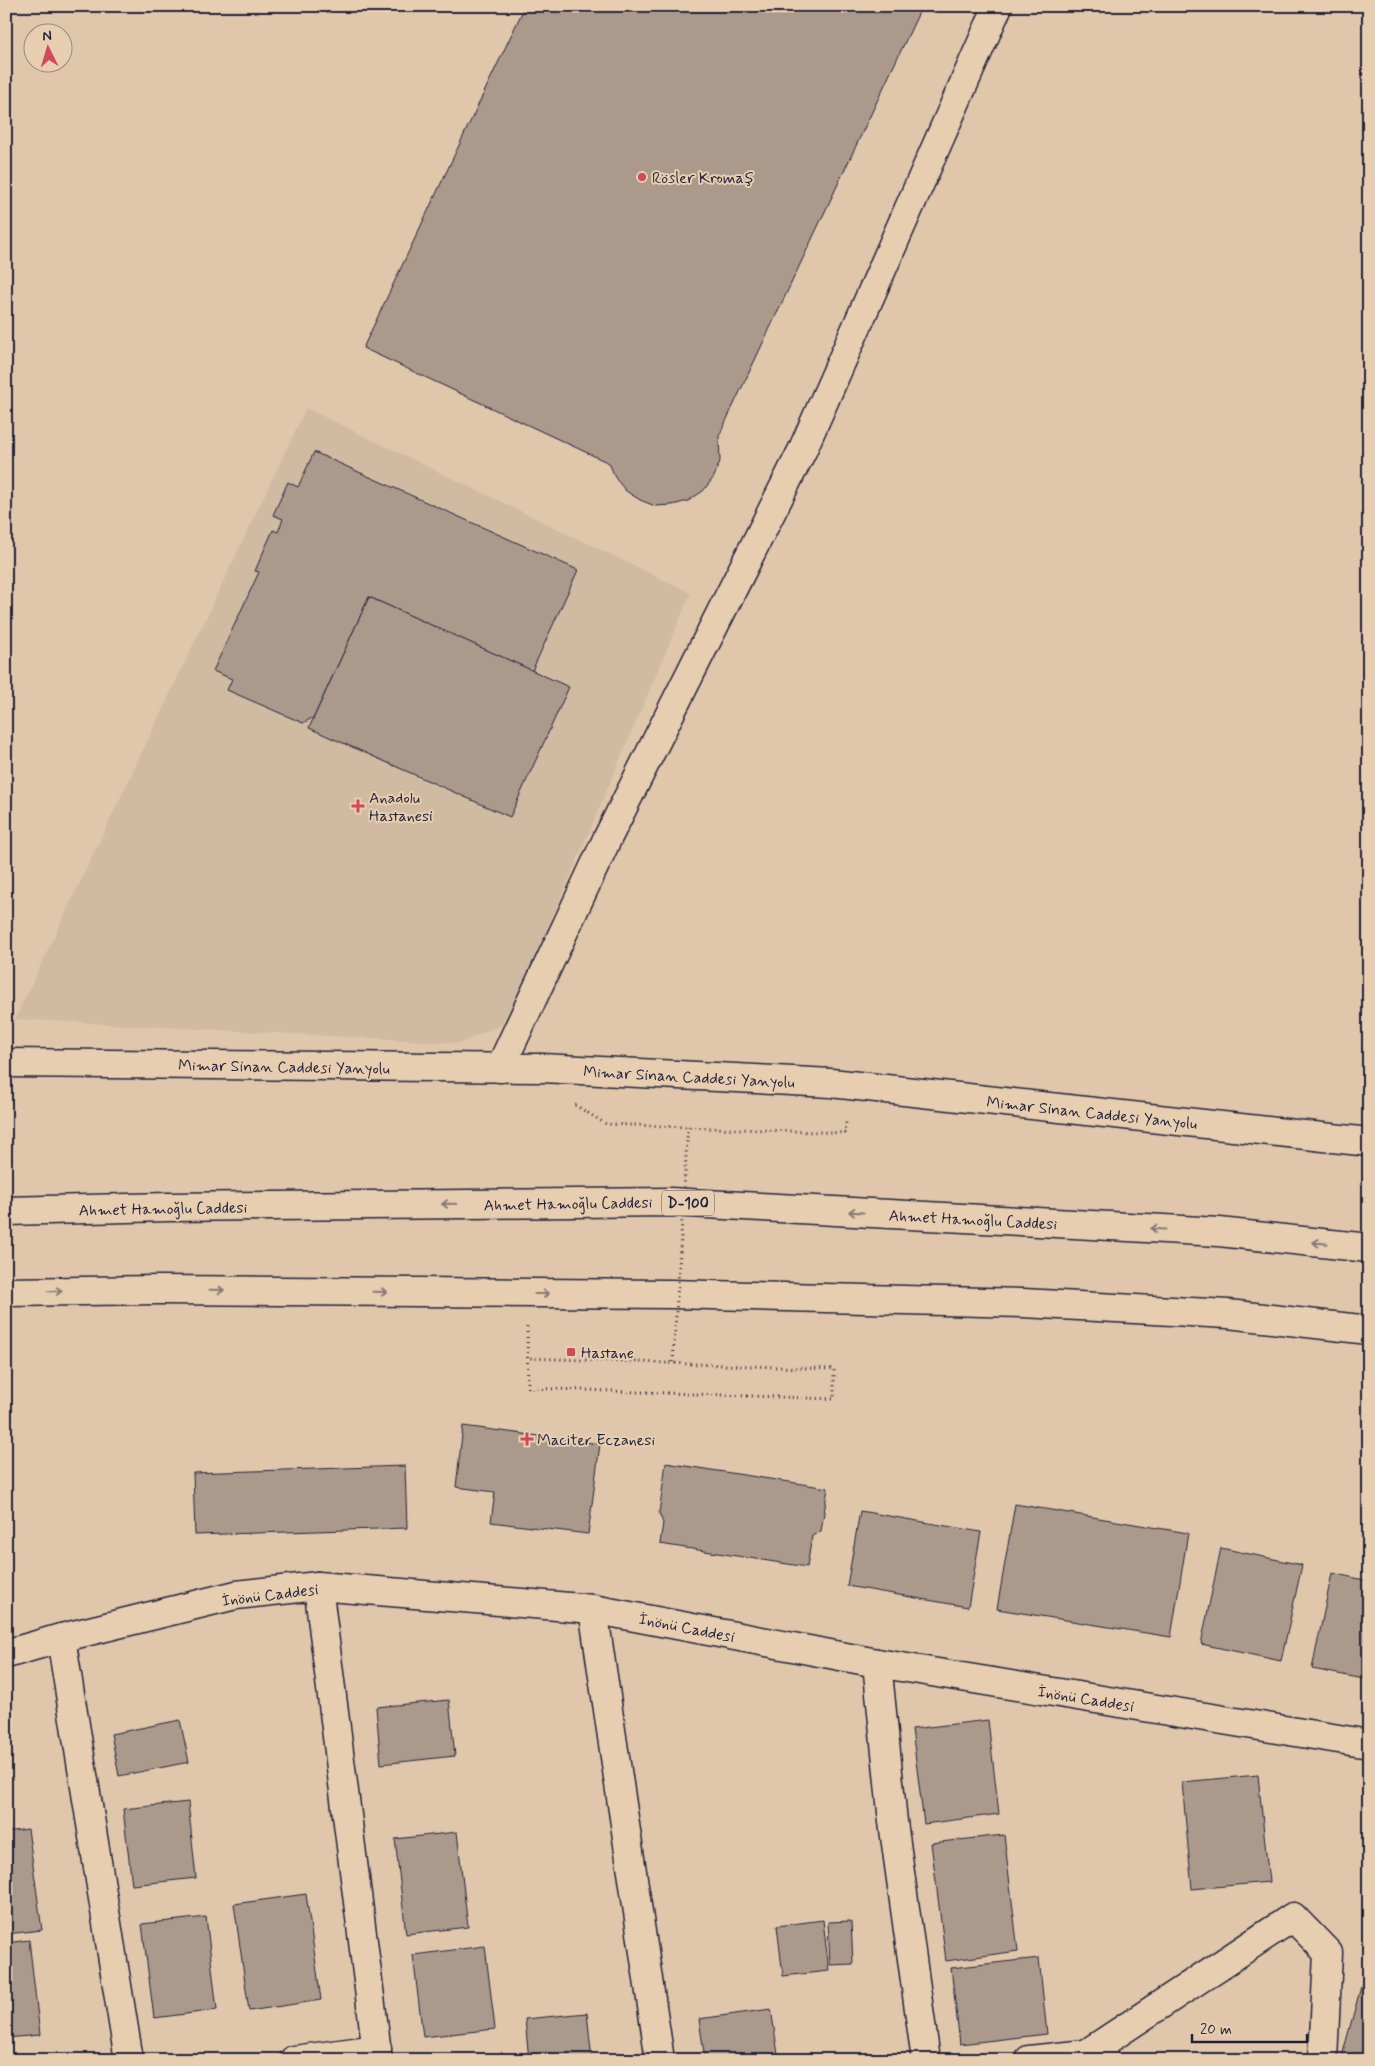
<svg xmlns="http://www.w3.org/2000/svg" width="1375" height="2066" viewBox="0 0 1375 2066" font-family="Mynerve,sans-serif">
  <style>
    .built { fill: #d0baa2 }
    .building { fill: #ab9a8c; stroke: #22223b }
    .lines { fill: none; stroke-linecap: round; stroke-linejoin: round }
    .street-casing { stroke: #22223b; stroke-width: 31 }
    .secondary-casing { stroke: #22223b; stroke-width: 31 }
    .highway-casing { stroke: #22223b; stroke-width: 31 }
    .path { stroke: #22223b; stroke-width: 3; stroke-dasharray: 1 4; stroke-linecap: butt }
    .street { stroke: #e8ceb0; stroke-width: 28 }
    .secondary { stroke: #e8ceb0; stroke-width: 28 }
    .highway { stroke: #e8ceb0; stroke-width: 28 }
    .path-bridge { stroke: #22223b; stroke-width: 3; stroke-dasharray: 1 4; stroke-linecap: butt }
    .oneway { stroke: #857876 }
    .poi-dot { fill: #d1495b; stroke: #e8ceb0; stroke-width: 2 }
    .labels { text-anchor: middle; stroke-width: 4; stroke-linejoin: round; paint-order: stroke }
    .shield { fill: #e8ceb0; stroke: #5d565e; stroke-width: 1 }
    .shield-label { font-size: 15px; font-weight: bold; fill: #22223b }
    .poi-label { font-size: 16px; fill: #22223b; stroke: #e8ceb0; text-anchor: start }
    .street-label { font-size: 16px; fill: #22223b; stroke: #e8ceb0 }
  </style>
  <rect width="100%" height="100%" fill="#e0c7ab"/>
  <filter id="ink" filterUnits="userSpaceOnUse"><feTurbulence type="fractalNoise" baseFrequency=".02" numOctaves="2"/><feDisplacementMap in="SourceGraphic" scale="10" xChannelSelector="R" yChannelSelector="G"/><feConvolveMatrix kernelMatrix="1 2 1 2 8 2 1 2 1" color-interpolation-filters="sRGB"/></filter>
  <g filter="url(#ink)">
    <!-- built -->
    <polygon class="built" points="306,408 691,593 508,1022 460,1043 15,1019"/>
    <!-- building -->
    <g class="building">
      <polygon points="525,6 922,6 719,436 720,461 714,477 703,491 688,501 672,505 655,506 640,500 626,491 616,479 609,463 363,348"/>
      <polygon points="314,452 578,570 532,671 369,597 314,717 303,723 227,690 232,679 213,671 259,572 255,571 273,530 278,532 283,519 273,515 288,482 298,487"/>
      <polygon points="369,597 569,687 510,817 309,728"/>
      <polygon points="463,1426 600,1444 588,1534 491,1522 495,1492 456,1487"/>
      <polygon points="666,1463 828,1488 821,1531 812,1536 807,1567 660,1544 663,1523 659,1513"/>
      <polygon points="405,1466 407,1528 195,1535 193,1473"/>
      <polygon points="1015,1504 1188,1533 1171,1637 997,1609"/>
      <polygon points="860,1511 981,1532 968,1607 847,1586"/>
      <polygon points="1221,1548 1302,1565 1281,1661 1201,1644"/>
      <polygon points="1332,1573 1369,1581 1369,1680 1312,1669"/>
      <polygon points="449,1700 455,1756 381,1764 376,1707"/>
      <polygon points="180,1720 189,1762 119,1776 111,1734"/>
      <polygon points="988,1720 999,1814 924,1824 912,1729"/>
      <polygon points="1258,1775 1269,1882 1192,1889 1182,1782"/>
      <polygon points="188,1802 196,1878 132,1885 123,1809"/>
      <polygon points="28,1829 42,1930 6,1934 6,1832"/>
      <polygon points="457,1832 468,1927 406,1934 395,1839"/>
      <polygon points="1004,1835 1018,1951 946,1961 931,1843"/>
      <polygon points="306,1894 321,2000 249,2011 234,1904"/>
      <polygon points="206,1917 217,2010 154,2018 142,1924"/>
      <polygon points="823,1920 829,1971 783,1976 777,1926"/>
      <polygon points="851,1921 853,1964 830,1965 828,1922"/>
      <polygon points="29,1940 40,2035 6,2038 6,1943"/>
      <polygon points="485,1946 495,2029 423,2037 413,1955"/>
      <polygon points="1369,1957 1369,2060 1341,2060"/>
      <polygon points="1039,1958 1047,2034 960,2044 951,1968"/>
      <polygon points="771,2009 778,2054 736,2060 705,2060 699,2019"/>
      <polygon points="587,2013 592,2060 529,2060 525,2019"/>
    </g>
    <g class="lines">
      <defs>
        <g id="street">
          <polyline points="500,1068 608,837 802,451 998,6"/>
          <polyline points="318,1586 378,2060"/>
          <polyline points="593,1609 660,2060"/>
          <polyline points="61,1638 129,2060"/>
          <polyline points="877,1663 893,1822 926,2060"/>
          <polyline points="1086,2054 1293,1917 1328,1953 1323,2060"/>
          <polyline points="294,2060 377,2049"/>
          <polyline points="1029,2060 1086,2054 1105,2058"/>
        </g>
        <g id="secondary">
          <polyline points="6,1063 542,1068 831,1083 1369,1142"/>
          <polyline points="6,1654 61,1638 236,1595 318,1586 593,1609 877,1663 1369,1744"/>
        </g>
        <g id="highway">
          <polyline points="6,1211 168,1207 670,1202 1219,1232 1369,1248"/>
          <polyline points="6,1292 159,1290 670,1294 1023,1303 1228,1314 1369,1330"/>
        </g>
      </defs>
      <!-- street casing -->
      <use href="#street" class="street-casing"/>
      <!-- secondary casing -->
      <use href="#secondary" class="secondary-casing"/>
      <!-- highway casing -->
      <use href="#highway" class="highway-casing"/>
      <!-- path -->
      <g class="path">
        <polyline points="575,1105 606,1124 845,1133 846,1120"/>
        <polyline points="527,1327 528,1388 834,1399 834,1369 528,1358"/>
      </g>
      <!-- street -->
      <use href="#street" class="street"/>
      <!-- secondary -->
      <use href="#secondary" class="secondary"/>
      <!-- highway -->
      <use href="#highway" class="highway"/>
      <!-- path-bridge -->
      <polyline class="path-bridge" points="673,1362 688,1125"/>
    </g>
    <!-- one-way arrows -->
    <defs><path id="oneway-shaft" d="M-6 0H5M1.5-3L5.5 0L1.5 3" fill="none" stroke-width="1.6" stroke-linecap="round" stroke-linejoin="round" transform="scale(1.25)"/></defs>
    <g class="oneway">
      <use href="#oneway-shaft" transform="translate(449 1204) rotate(179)"/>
      <use href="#oneway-shaft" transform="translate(856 1212) rotate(-177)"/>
      <use href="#oneway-shaft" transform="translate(1158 1229) rotate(-177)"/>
      <use href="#oneway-shaft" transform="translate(1320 1243) rotate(-174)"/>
      <use href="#oneway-shaft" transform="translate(217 1290) rotate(1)"/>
      <use href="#oneway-shaft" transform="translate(55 1291) rotate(-1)"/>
      <use href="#oneway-shaft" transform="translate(380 1292) rotate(1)"/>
      <use href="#oneway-shaft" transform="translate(542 1294)"/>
    </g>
  </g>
  <!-- markers -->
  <g class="poi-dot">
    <circle cx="642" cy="177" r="5"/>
    <path d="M355.5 798.5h5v5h5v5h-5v5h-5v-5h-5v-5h5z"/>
    <rect x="566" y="1347" width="10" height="10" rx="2.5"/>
    <path d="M524.5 1431.5h5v5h5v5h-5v5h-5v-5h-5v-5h5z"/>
  </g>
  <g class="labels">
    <!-- shield labels -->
    <rect class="shield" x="662" y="1190.5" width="52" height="25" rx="4"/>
    <g class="shield-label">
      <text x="688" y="1208">D-100</text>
    </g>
    <!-- poi labels -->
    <g class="poi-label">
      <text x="652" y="183">Rösler Kromaş</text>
      <text x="369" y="803">Anadolu<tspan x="369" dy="18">Hastanesi</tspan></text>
      <text x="581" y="1358">Hastane</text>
      <text x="537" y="1445">Maciter Eczanesi</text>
    </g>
    <!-- street labels -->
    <g class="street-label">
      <text transform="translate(284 1066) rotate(1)" y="6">Mimar Sinan Caddesi Yanyolu</text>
      <text transform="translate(689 1076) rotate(3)" y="6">Mimar Sinan Caddesi Yanyolu</text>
      <text transform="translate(1092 1112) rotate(6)" y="6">Mimar Sinan Caddesi Yanyolu</text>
      <text transform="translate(568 1203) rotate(-1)" y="6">Ahmet Hamoğlu Caddesi</text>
      <text transform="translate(163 1208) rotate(-1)" y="6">Ahmet Hamoğlu Caddesi</text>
      <text transform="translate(973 1219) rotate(3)" y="6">Ahmet Hamoğlu Caddesi</text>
      <text transform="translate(270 1594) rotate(-7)" y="6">İnönü Caddesi</text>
      <text transform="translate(687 1627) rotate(11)" y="6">İnönü Caddesi</text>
      <text transform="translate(1086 1698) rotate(9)" y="6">İnönü Caddesi</text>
    </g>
  </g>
  <!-- margin -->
  <rect width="1375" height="2066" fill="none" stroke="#e8ceb0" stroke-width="25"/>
  <rect x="12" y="12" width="1350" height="2041" fill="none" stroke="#22223b" stroke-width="2" filter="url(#ink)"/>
  <!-- north arrow -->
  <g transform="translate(48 48) rotate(355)"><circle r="24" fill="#e8ceb0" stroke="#998981"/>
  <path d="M0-4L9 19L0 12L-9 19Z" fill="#d1495b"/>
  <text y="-8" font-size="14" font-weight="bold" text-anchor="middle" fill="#22223b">N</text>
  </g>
  <!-- scale -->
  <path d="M1192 2034v8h115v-8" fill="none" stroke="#22223b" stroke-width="2.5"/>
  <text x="1200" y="2034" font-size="15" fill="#22223b" stroke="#e8ceb0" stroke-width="4" paint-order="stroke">20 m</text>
</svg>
